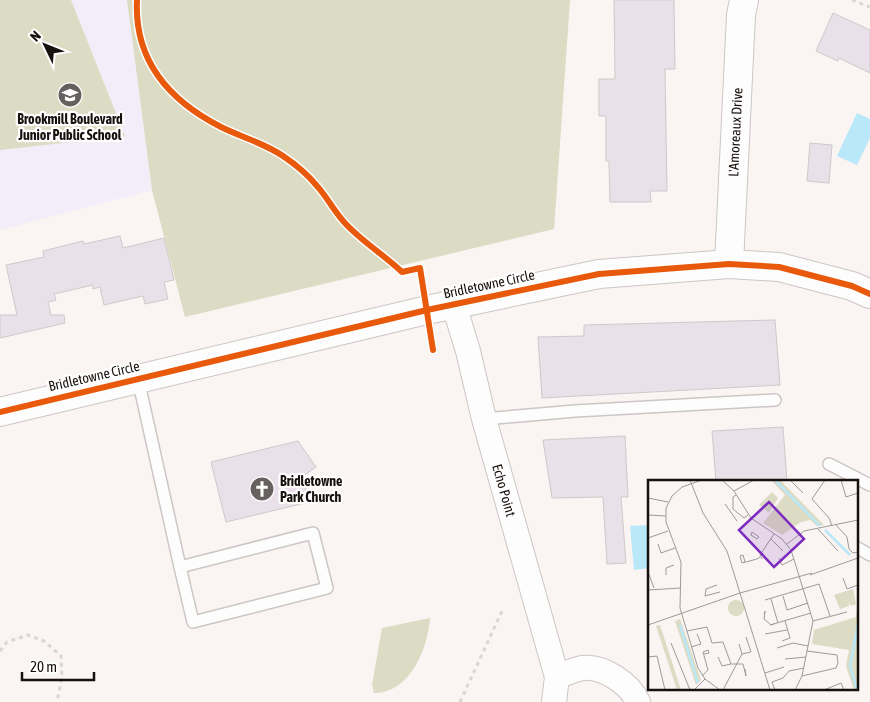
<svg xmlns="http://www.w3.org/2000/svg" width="870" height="702" viewBox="0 0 870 702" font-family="'Asap Condensed',sans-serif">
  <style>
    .education { fill: #f2edf9 }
    .green { fill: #dcdbc3 }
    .water { fill: #b9e8f9 }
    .building { fill: #eae0e9; stroke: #cdc9ca }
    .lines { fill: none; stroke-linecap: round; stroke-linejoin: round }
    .lane-casing { stroke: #ccc6c4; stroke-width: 14 }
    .street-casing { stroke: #ccc6c4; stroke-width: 26 }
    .secondary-casing { stroke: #ccc6c4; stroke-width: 30 }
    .path { stroke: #d8d6d6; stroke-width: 3; stroke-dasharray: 4 4; stroke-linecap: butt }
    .lane { stroke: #fefdfd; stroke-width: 11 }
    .street { stroke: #fefdfd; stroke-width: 24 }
    .secondary { stroke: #fefdfd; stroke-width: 28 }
    .cycleway-casing { stroke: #fff; stroke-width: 9 }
    .cycleway { stroke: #e8590c; stroke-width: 6 }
    .labels { text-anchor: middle; stroke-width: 4.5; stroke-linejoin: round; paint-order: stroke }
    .poi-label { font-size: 14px; font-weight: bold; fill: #17110e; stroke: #fff }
    .street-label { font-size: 14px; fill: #17110e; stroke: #fff }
    .inset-river { fill: none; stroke: #b9e8f9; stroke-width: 2.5 }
    .inset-road { fill: none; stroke: #9f9997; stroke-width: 1 }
    .view { fill: #7b2cbf; fill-opacity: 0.15; stroke: #7b2cbf; stroke-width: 2.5 }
    .inset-edge { fill: none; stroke: #17110e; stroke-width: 2.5 }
  </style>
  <rect width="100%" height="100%" fill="#faf4f2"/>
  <!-- education -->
  <polygon class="education" points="0,0 127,0 152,190 0,230"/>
  <!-- green -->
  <g class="green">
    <polygon points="0,0 71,0 125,136 0,150"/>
    <polygon points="127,0 570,0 554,229 185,317 152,190"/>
    <path d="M430 618C428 648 410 693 374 693L372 685 382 628Z"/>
  </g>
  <!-- water -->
  <g class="water">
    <polygon points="857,113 870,119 870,138 857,165 837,156"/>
    <polygon points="649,525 649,568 634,570 630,526"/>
  </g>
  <!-- building -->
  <g class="building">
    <polygon points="614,0 674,0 675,69 665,69 667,191 650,191 651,202 610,202 609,161 606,161 606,116 599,116 599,79 615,79"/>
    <polygon points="833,13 870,30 870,73 839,58 838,61 816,51"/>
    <polygon points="810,143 832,145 829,183 807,181"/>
    <polygon points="120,236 123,248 164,238 174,280 164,282 168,299 145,304 143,296 104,305 100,287 93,289 93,285 54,294 56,300 48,302 51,315 64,315 65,323 0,338 0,315 17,315 6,265 44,257 43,251 83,241 84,244"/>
    <polygon points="775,320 780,385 542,398 538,337 584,336 584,325"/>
    <polygon points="783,427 787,481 716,481 712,431"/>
    <polygon points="625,436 628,497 621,497 626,563 607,564 603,497 552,498 543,440"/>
    <polygon points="298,441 316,467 303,476 309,502 226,522 211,462"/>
  </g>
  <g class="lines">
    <defs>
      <g id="lane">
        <polyline points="138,379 180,567 193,622 327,588 313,533 180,567"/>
        <polyline points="484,419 575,411 775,400"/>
        <polyline points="829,464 870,485"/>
        <polyline points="856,547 870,555"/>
      </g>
      <g id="street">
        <path id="s1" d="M454 305 468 351 484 419 557 677 554 702"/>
        <path d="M557 677C565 674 575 669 583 668 604 666 630 684 638 702"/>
      </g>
      <g id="secondary">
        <path id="s2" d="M729 264 741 15 744 0"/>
        <polyline points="0,412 427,310 599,274 729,264 779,267 852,286 870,294"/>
      </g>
    </defs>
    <!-- lane casing -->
    <use href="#lane" class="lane-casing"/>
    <!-- street casing -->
    <use href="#street" class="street-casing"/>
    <!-- secondary casing -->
    <use href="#secondary" class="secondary-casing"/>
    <!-- path -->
    <g class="path">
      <polyline points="852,0 870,7"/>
      <polyline points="0,651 7,642 28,635 44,641 61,656 62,677 57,702"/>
      <polyline points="460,702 502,611"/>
    </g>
    <!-- lane -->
    <use href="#lane" class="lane"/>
    <!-- street -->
    <use href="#street" class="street"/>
    <!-- secondary -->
    <use href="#secondary" class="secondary"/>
    <defs>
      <g id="cycleway">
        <path d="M137 0C134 61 170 101 221 127 241 137 264 143 283 156 295 164 308 175 317 186 327 197 334 211 344 222 361 241 383 254 402 272L420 268 433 350"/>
        <polyline points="0,412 427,310 599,274 729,264 779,267 852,286 870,294"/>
      </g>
    </defs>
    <!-- cycleway casing -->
    <use href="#cycleway" class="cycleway-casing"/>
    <!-- cycleway -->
    <use href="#cycleway" class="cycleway"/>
  </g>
  <!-- icons -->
  <defs>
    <symbol id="school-disc" viewBox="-11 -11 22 22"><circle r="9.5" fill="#66605e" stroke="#fff"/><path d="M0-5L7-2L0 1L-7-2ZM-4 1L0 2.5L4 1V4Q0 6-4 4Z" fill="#fff"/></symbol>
    <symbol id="church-disc" viewBox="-11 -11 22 22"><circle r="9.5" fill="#66605e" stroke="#fff"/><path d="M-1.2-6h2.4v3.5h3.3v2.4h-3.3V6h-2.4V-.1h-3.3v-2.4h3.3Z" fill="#fff"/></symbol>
  </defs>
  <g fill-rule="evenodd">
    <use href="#school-disc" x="56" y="81" width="28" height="28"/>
    <use href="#church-disc" x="248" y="475" width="28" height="28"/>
  </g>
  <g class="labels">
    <!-- poi labels -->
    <g class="poi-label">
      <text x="70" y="124">Brookmill Boulevard<tspan x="70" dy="16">Junior Public School</tspan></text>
      <text x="280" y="486" text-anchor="start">Bridletowne<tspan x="280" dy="16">Park Church</tspan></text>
    </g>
    <!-- street labels -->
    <g class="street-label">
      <text dy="5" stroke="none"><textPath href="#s2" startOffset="132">L'Amoreaux Drive</textPath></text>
      <text transform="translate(489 284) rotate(-12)" y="5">Bridletowne Circle</text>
      <text transform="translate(94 376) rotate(-13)" y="5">Bridletowne Circle</text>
      <text dy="5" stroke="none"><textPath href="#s1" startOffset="192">Echo Point</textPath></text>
    </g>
  </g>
  <!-- overview -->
  <g transform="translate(648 480)">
    <rect width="210" height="210" fill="#faf4f2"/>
    <path d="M123 0H132L176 45 169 46 162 40 153 42 134 55 115 43 137 15ZM124 12 130 18 121 33 111 25ZM205 109 208 124 203 126 201 122V126L192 129 186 115ZM80 128a8 8 0 1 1 16 0a8 8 0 1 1-16 0ZM210 121V210H206L198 186 201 170 164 164 166 150 208 137ZM32 139 53 200 48 205 27 141ZM12 145 15 154 33 210H29L8 146Z" fill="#dcdbc3"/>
    <path class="inset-river" d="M127 0 172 46M177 50 202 75M32 145 50 203M209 210 202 186 210 144"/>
    <path class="inset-road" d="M42 0 55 33 79 71 122 210M54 0 34 7 24 16 18 28V42L33 82 32 128 50 188 57 199 72 210M74 0 86 11 103 38 134 59 143 70 165 141 154 196 147 210M142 0 155 13M177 0 164 19 181 38 184 46M193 0 198 17 210 13M86 11 106 0M88 15 85 17V29L96 38 100 35M0 18 20 22M77 24 89 41M0 35 18 36M188 45 199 57 201 69 205 73 210 72M170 49 190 71M104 52 111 57 109 59 103 55ZM0 58 20 51M123 59 135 71M10 64 13 73 27 68M139 64 156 51 210 40M131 78 134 85 146 79M114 79 112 75 126 54M97 82 95 75 92 76 94 83 109 79 112 77M0 92 6 108M18 95V88L26 85M162 95 210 78M195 98 199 109 210 105M69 105 58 109 57 116 72 112M0 110 33 108M135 116 139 130 160 123M123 119 130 143M117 120 171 104 182 136M116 134 117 131 116 139 122 144M165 141 199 132M126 144 122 145 163 133M0 145 92 113 164 93M39 151 59 147 64 163 75 162 83 184H95L98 196 97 189M117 154 139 150M134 161 142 158 137 141M23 163 42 210M43 167 53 164 49 154M129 168 145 163 160 166M94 174 103 172 98 157M0 177 9 176 17 210M70 177 74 186 83 184M137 179 158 177M117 193 136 187M54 196 60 190 55 172 60 170 61 173 56 174M154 196 188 188 190 183 189 175 159 171M46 210 57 199M75 210 94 174 91 164M127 210 124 202 135 198 141 191 156 188M176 210 193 203 196 210"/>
    <path class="view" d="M121 22 156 59 126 87 91 50Z"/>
    <rect width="210" height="210" class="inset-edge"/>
  </g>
  <!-- north arrow -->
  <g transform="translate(45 45) rotate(313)" stroke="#ffffff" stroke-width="4" paint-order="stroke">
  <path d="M0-4L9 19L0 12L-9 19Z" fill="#17110e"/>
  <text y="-8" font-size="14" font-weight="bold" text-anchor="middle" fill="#17110e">N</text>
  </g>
  <!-- scale -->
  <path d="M22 672v8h72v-8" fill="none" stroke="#17110e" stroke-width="2.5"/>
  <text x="30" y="672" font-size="15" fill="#17110e" stroke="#ffffff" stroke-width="4" paint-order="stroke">20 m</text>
</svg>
